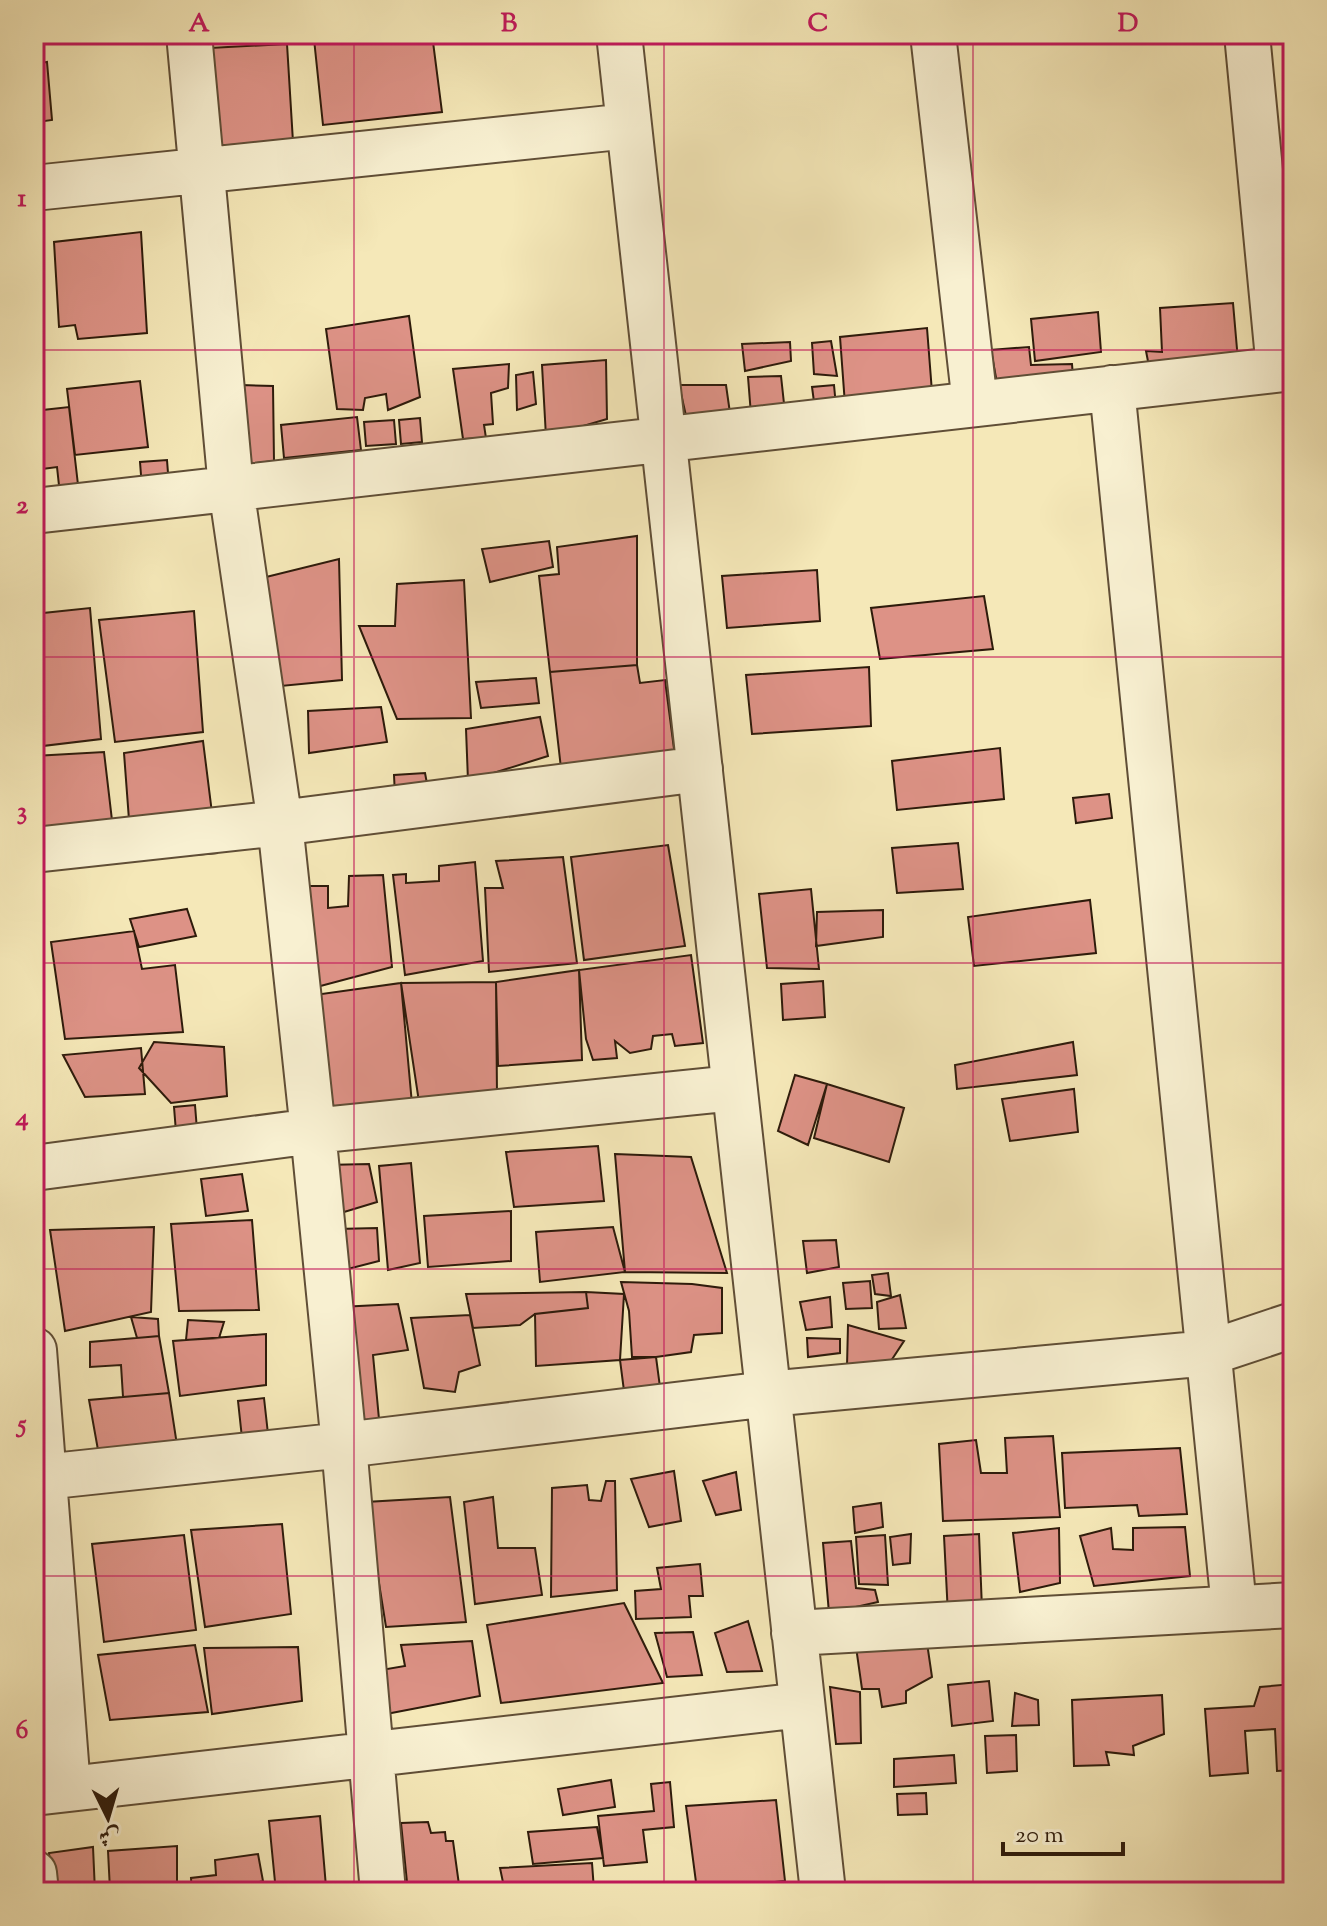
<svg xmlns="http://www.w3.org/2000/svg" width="1327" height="1926" font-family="'Sorts Mill Goudy',Amiri,serif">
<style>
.building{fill:#dd9286;stroke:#2e1b0b;stroke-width:2}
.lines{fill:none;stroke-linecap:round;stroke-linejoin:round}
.minor-casing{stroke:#604e36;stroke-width:48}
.minor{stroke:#f8f0d1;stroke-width:44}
.grid{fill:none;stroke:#c2185b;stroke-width:2;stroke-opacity:0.55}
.neatline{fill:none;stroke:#c2185b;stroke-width:3}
.grid-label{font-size:26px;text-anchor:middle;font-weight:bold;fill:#c2185b}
</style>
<rect width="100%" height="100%" fill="#f5e8b8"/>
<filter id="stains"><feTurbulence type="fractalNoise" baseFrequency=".0025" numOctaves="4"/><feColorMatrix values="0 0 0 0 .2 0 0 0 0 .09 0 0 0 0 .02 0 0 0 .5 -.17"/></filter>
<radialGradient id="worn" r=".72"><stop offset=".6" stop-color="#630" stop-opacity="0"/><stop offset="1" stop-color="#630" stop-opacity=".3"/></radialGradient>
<path class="building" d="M375 34H432L442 112 323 125 314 39Z
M287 44 293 142 208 146 191 49Z
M47 62 52 120 37 122 40 148 34 147V64Z
M141 232 147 333 78 339 75 325 59 327 54 242Z
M1233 303 1239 372 1152 382 1146 351 1162 352 1160 308Z
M1098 312 1101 352 1035 361 1031 319Z
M409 316 420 397 388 410 386 394 365 398 363 410 337 409 326 329Z
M927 328 933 405 846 418 840 337Z
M831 341 837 376 814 374 812 343Z
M790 342 791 361 745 371 742 344Z
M1029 347 1031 365 1072 364 1074 390 1000 400 991 350Z
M606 360 607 419 546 437 542 365Z
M509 364 508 388 491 393 493 424 484 425 486 438 463 439 453 369Z
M533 372 536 404 517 410 516 375Z
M781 376 786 422 752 427 748 377Z
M140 381 148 447 75 455 67 389Z
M241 385 273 386 274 461 237 465Z
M679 385H726L731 420 692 442Z
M834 385 837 417H816L812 387Z
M69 407 80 502 61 504 57 467 34 470V411Z
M357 417 361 450 284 458 281 425Z
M420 418 422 442 401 444 399 420Z
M394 420 396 444 366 446 364 422Z
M167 460 170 499 143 501 140 462Z
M637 536V665L550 672 539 576 559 574 557 547Z
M549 541 553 567 490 582 482 549Z
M339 559 342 680 281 686 262 578Z
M817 570 820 621 727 628 722 576Z
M464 580 471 718 397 719 359 626H395L397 584Z
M984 596 993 649 880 659 871 608Z
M90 608 101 739 34 747V614Z
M194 611 203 732 115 742 99 620Z
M637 665 640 683 665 680 676 764 562 777 550 672Z
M869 667 871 726 752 734 746 675Z
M536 678 539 703 481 708 476 682Z
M381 707 387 742 309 753 308 711Z
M540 717 548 756 468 781 466 729Z
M203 741 217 853 132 860 124 753Z
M1000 748 1004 799 897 810 892 761Z
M104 752 117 863 34 868V756Z
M425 773 429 794 395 796 394 775Z
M1109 794 1112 818 1076 823 1073 798Z
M958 843 963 889 897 893 892 848Z
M668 845 685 946 584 960 571 857Z
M563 857 577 963 489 972 485 888H503L496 861Z
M475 862 483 961 405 975 393 875 406 874V883L439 881V866Z
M383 875 392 967 313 988 298 886H328V908L348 906 349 876Z
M811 889 819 969 767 968 759 894Z
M1090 900 1096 953 974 966 968 917Z
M187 909 196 936 139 947 130 919Z
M883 910V937L816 946 817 912Z
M134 931 142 969 175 965 183 1032 65 1039 51 942Z
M691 955 703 1043 675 1046 672 1034 653 1036 651 1049 630 1053 615 1041 617 1058 593 1060 586 1039 579 970Z
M579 970 582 1060 498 1066 496 982Z
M823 981 825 1017 783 1020 781 984Z
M496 982 497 1095 419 1102 401 983Z
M401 983 412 1104 323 1111 307 996Z
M154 1042 224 1047 227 1096 171 1103 139 1068Z
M1073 1042 1077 1075 957 1089 955 1065Z
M141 1048 145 1094 85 1097 63 1055Z
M795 1075 827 1084 808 1145 778 1131Z
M827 1084 904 1108 889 1162 814 1138Z
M1074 1089 1078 1132 1010 1141 1002 1099Z
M195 1105 197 1130 176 1132 174 1107Z
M598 1146 604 1201 514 1207 506 1152Z
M615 1154 691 1157 727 1273 625 1272Z
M411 1163 420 1263 388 1270 379 1166Z
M369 1164 377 1202 331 1216 325 1165Z
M242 1174 248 1211 206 1216 201 1179Z
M511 1211V1261L428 1267 424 1216Z
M252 1220 259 1310 179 1311 171 1224Z
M154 1227 151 1312 65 1331 50 1230Z
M613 1227 625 1272 540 1282 536 1232Z
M377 1228 379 1261 340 1271 337 1229Z
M836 1240 839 1267 807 1273 803 1241Z
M888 1273 891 1296 875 1294 872 1275Z
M870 1281 872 1308 846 1309 843 1283Z
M621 1282 692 1284 722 1288V1333L694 1335 691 1352 656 1357H632L629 1311Z
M586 1292 624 1294 620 1360 536 1366 535 1314 588 1308Z
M586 1292 588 1308 535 1314 520 1325 473 1328 466 1294Z
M900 1295 906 1328 879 1329 877 1302Z
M830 1297 832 1327 806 1330 800 1302Z
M398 1304 408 1350 373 1355 379 1419 358 1421 340 1307Z
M470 1315 480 1365 459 1372 455 1392 424 1388 411 1318Z
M131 1317 158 1319 159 1336 137 1338Z
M188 1320 224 1322 219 1338 186 1340Z
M848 1325 904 1341 885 1370 847 1366Z
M266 1334V1385L180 1396 173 1341Z
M159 1336 169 1393 123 1397 121 1365 90 1367V1342Z
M807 1338 840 1339V1353L808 1357Z
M656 1357 660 1387 624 1391 620 1360Z
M169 1393 177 1445 98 1450 89 1400Z
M264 1398 268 1434 242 1438 238 1401Z
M1053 1436 1060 1517 943 1521 939 1444 976 1440 981 1473H1007L1005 1438Z
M1180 1448 1187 1514 1139 1516 1137 1505 1065 1508 1062 1453Z
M674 1471 681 1521 649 1527 631 1479Z
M736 1472 741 1510 716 1515 703 1481Z
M606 1481H615L617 1590 551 1597 552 1488 587 1485 589 1500 601 1501Z
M450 1497 466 1622 386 1627 366 1502Z
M493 1497 498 1548H535L542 1595 475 1604 464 1502Z
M881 1503 883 1527 855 1533 853 1507Z
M282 1524 291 1614 205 1627 191 1530Z
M1185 1527 1190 1576 1094 1586 1080 1536 1111 1528 1113 1549 1133 1550V1528Z
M1059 1528 1060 1583 1020 1592 1013 1533Z
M911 1534 910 1563 893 1565 890 1537Z
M979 1534 982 1609 948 1615 944 1536Z
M184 1535 196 1630 104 1642 92 1544Z
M885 1535 888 1585 859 1584 856 1537Z
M851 1541 856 1588 875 1590 878 1602 829 1613 823 1543Z
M700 1564 703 1596H689L691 1617 636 1619 635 1591 661 1589 657 1568Z
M624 1603 663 1683 501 1703 487 1625Z
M748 1621 762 1671 727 1672 715 1633Z
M693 1632 702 1675 667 1677 655 1633Z
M926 1636 932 1677 906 1691V1703L882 1707 879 1689H862L855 1640Z
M472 1641 480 1696 381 1715V1670L405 1666 401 1645Z
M195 1645 208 1712 110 1720 98 1655Z
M298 1647 302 1701 212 1714 204 1648Z
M989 1681 993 1721 952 1726 948 1685Z
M1293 1684V1770L1277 1771 1275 1729 1245 1731 1248 1773 1210 1776 1205 1709 1254 1706 1260 1687Z
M830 1687 860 1692 861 1743 836 1744Z
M1015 1693 1038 1700 1039 1725 1012 1726Z
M1162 1695 1164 1734 1133 1746 1134 1755 1106 1752 1109 1765 1074 1766 1072 1700Z
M1016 1735 1017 1771 987 1773 985 1736Z
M954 1755 956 1783 894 1787V1759Z
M611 1780 615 1807 563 1815 558 1789Z
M670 1782 674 1827 643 1830 647 1862 604 1866 598 1816 654 1811 651 1784Z
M926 1793 927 1814 898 1815 897 1794Z
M776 1800 785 1881 697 1890 686 1806Z
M320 1816 326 1887 295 1892H276L269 1821Z
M428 1822 431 1833 445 1832 446 1841H453L460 1892H408L401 1823Z
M597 1827 603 1858 533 1864 528 1832Z
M177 1846V1884L110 1890 108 1851Z
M93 1847 95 1892H53L49 1853Z
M258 1854 263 1881 241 1887V1892H192L191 1878 216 1875 215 1860Z
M592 1863 594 1890 598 1891 505 1892 500 1868Z"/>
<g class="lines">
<g class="minor-casing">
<path id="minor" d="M189 34 231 488 280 823 313 1131 344 1445 383 1892
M619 34 823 1892
M933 34 975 404
M1247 34 1279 369
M34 188 629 126
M1112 388 1234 1607
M34 511 1293 368
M34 850 280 823 700 769
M34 1168 313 1131 734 1088
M34 1350 68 1788
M34 1478 344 1445 768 1394 1209 1353 1293 1325
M794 1633 1293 1605
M34 1793 802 1705
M34 1873 36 1892"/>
</g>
<use href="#minor" class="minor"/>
</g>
<path class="grid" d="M354 34V1892M664 34V1892M973 34V1892M34 350H1293M34 657H1293M34 963H1293M34 1269H1293M34 1576H1293"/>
<rect width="1327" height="1926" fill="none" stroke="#f5e8b8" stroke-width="88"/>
<g transform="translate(108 1818) rotate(175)" stroke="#f8f0d1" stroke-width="6" paint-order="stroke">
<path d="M0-6L14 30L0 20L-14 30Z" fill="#2e1b0b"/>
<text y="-12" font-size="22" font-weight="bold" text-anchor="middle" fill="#2e1b0b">ش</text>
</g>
<path d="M1003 1842v12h120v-12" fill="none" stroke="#2e1b0b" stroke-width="4"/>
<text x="1015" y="1842" font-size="24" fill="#2e1b0b" stroke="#f8f0d1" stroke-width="6" paint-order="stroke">20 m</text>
<rect x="44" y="44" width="1239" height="1838" class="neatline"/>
<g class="grid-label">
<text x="199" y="31">A</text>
<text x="509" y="31">B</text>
<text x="818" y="31">C</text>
<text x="1128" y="31">D</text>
<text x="22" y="206">1</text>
<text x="22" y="513">2</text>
<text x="22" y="819">3</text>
<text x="22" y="1125">4</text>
<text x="22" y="1432">5</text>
<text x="22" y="1738">6</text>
</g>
<rect width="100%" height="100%" filter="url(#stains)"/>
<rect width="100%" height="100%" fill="url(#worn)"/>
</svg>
